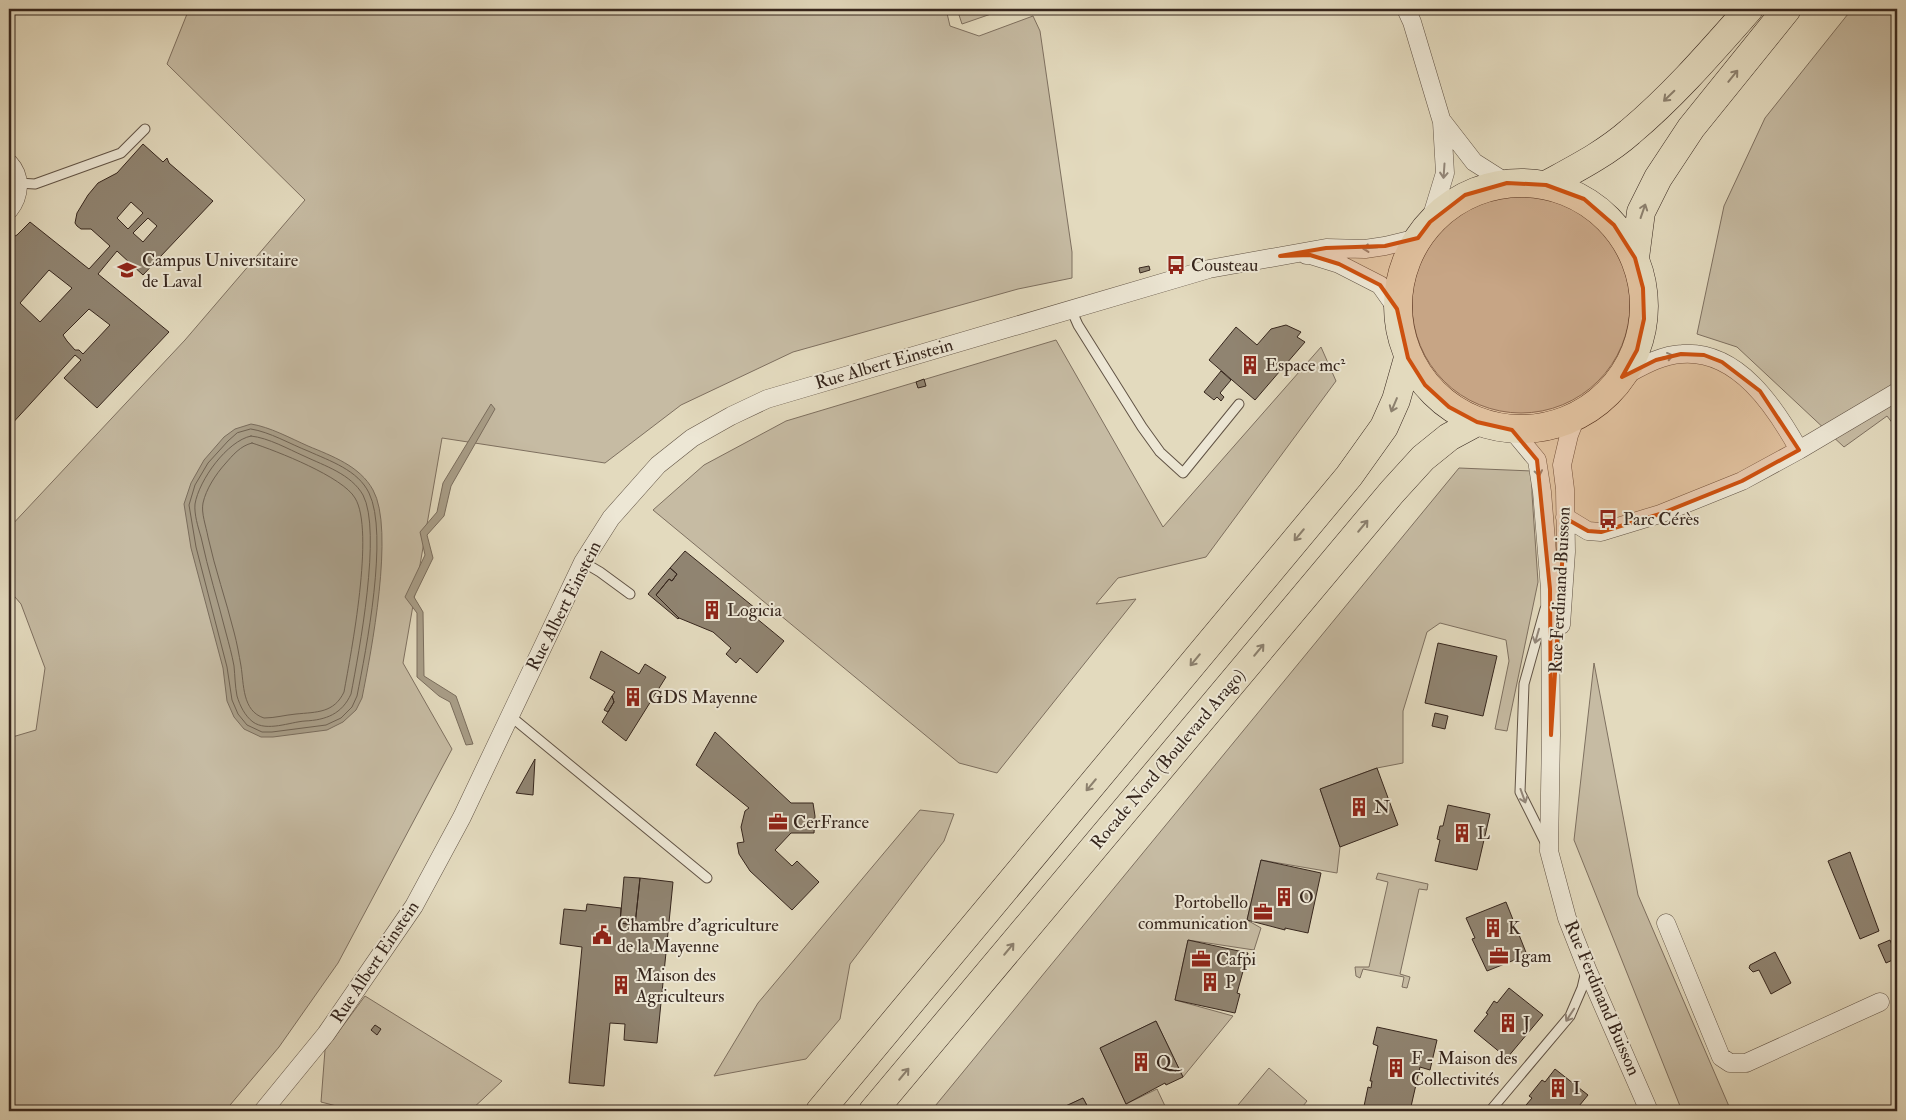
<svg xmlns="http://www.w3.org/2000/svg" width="1906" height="1120" font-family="'IM FELL Double Pica',serif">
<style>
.green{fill:#c6bba3;stroke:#7e7060}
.water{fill:#a89d87;stroke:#7a6d5d}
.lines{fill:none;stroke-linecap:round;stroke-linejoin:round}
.shore{stroke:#6f6252;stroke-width:1}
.building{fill:#908471;stroke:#36261d;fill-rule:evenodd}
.service-casing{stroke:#615345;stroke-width:11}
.minor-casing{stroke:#615345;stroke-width:19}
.primary-casing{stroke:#36261d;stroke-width:29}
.service{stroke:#ede7d5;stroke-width:9}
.minor{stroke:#ede7d5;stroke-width:18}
.primary{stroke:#e3dabe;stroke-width:28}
.oneway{stroke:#8c806e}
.oneway2{stroke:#928679}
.marked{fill:#cd510f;fill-opacity:0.2;stroke:#cd510f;stroke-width:4;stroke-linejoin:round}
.labels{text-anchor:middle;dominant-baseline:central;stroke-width:4;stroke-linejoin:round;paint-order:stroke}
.poi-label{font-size:18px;fill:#36261d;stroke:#ede7d5;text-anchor:start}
.street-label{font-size:18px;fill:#36261d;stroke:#ede7d5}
</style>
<rect width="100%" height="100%" fill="#e3dabe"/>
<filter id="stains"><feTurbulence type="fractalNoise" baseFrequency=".004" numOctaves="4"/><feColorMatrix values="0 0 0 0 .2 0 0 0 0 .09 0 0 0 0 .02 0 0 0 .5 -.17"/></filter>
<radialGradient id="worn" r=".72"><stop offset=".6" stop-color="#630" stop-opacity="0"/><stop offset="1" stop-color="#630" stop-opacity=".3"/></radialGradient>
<path class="green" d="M186 9H946L950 26 979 36 1033 16 1040 31 1072 252V278L1018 289 793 352 681 405 605 463 442 438 403 663 452 749 338 963 279 1047 225 1111H14L9 1092V738L36 730 45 668 21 604 9 590V528L185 340 305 200 167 64 187 14Z
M957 9H989L991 14 962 24Z
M1852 9H1897V429L1887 416 1844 447 1737 347 1697 334 1724 206 1765 118Z
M1412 304a109 109 0 1 1 218 0a109 109 0 1 1-218 0Z
M1056 340 1163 527 1321 347 1336 381 1206 557 1118 578 1096 604 1136 599 997 773 959 763 653 510 704 465 786 421Z
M1459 468 1532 471V494L1538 582 1507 731 1495 729 1509 661 1506 640 1440 623 1427 632 1403 711V763L1377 768 1320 789 1340 847 1337 873 1261 860 1247 920 1261 928 1254 950 1188 940 1175 1000 1233 1016 1183 1077 1156 1021 1100 1048 1126 1104 1157 1089 1165 1106 1159 1111H1090L1083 1098 1055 1111H931Z
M1594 663 1638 895 1731 1111H1682L1574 840Z
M920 810 954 814 944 841 850 964 840 1019 806 1059 714 1076 758 1003Z
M1378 873 1428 884 1427 890 1419 889 1400 974 1410 977 1407 988 1402 987 1404 977 1363 969 1360 978 1356 976 1355 967H1369L1388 882 1376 879Z
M365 996 502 1081 470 1111H356L321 1102 325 1050Z
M1269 1068 1307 1101 1299 1111H1233Z"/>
<path class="water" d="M491 404 495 409 451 486 444 516 427 535 433 558 414 597 423 612 424 676 456 696 473 744 466 745 450 702 439 696 417 677V613L405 597 425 555 420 532 437 512 443 483Z
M251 424C270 427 290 438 308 446 332 456 360 466 373 490 395 529 371 653 362 698L356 710 343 722 327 730 273 737H261L244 729 234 717 227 701 223 668 191 548 184 504 191 483 204 460 224 437 235 429Z"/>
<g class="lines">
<path class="shore" d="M251 429C270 432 290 444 308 451 330 461 358 470 369 493 389 534 366 650 357 696L352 707 341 718 326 725 272 732H262L247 725 238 714 232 700 227 667 196 547 189 505 195 485 208 463 228 441 237 433Z
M251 436C269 438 288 449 304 456 325 466 351 474 363 495 382 531 359 652 351 694 342 714 326 720 305 721 290 722 267 732 253 722 245 716 240 706 237 696 235 686 235 676 234 666 232 655 229 644 226 633 218 601 208 570 201 537 198 527 194 514 195 504 199 480 227 441 251 436Z
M252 443C277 451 343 477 355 498 375 530 351 653 344 692 334 713 317 712 296 714 285 715 275 718 264 718 242 711 244 684 241 666 239 655 237 643 234 632 226 600 215 569 208 537 206 526 201 513 203 503 206 489 216 474 225 464 233 455 240 446 252 443Z"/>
</g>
<path class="building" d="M143 144 163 162 167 158 169 163 213 201 143 275 117 251 98 274 169 332 97 408 64 378 81 360 75 355 9 427V239L17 235 30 222 89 269 110 246 91 229H81L77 226 75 223 77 213 88 195 98 183 117 173ZM131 202 143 213 128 229 117 218ZM148 218 157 226 143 242 133 233ZM49 270 72 288 40 322 20 303ZM89 309 110 325 83 354 79 350H75L67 341 63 335Z
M1149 266 1150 270 1140 273 1139 268Z
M1286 325 1299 331 1301 332 1297 337 1305 342 1255 400 1209 360 1236 327 1257 345 1271 329Z
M1221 371 1231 380 1220 393 1224 397 1221 401 1217 397 1214 400 1204 392Z
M924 379 926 386 918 388 916 382Z
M685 551 755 608 750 613 784 641 757 673 740 658 736 663 726 654 731 648 713 632 679 618 656 595 669 579 672 581 677 574 670 568Z
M670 568 677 574 672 581 669 579 656 595 679 618 678 619 648 594Z
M1438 643 1497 656 1483 716 1425 703Z
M601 651 639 674 645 664 666 677 626 741 602 722 614 702 612 696 615 692 590 678Z
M612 696 614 702 608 712 604 710Z
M1435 713 1448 716 1445 729 1432 726Z
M715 732 791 803H813L815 816 814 833H791L775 850 792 866 797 861 819 882 792 910 750 871 739 854 737 843 744 842 741 827 745 811 749 808 696 765Z
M535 759 533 795 516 793Z
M1377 768 1398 825 1340 847 1320 789Z
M1448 805 1490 814 1477 870 1435 861 1440 840 1437 839 1440 826H1443Z
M1850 852 1879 931 1860 939 1828 861Z
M1261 860 1321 873 1308 933 1285 928V930L1247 920Z
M624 877 640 878 635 925 620 923Z
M640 878 673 882 657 1043 624 1040 625 1024 610 1023 604 1086 569 1083 582 947 560 944 564 909 586 911 587 904 621 908 620 923 635 925Z
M1506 902 1527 955 1487 971 1472 939 1475 938 1466 918Z
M1188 940 1248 953 1237 993 1240 994 1235 1013 1175 1000Z
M1890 940 1897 958 1886 963 1878 945Z
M1775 952 1791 983 1771 994 1759 970 1753 972 1749 968 1750 965Z
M1509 988 1543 1015 1507 1058 1474 1031 1488 1014 1486 1013 1494 1001 1497 1003Z
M1156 1021 1183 1077 1166 1085 1165 1083 1126 1104 1100 1048Z
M375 1025 381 1029 377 1035 371 1030Z
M1377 1027 1437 1040 1430 1070 1420 1067 1410 1111H1363L1368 1087 1371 1088 1372 1081H1370L1378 1046 1373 1044Z
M1555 1069 1588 1095 1575 1111H1521L1532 1098 1529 1096 1542 1080 1545 1082Z
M1083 1098 1090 1111H1055Z"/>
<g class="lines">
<g class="service-casing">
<path id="service" d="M18 183 35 184 121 153 145 129
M1071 309 1078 325 1142 427 1160 452 1183 473 1239 404
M583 562 600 572 630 594
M1545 609 1524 684 1520 792 1546 844
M509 715 707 878
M1490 1111 1570 1016 1582 988 1586 971"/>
</g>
<g class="minor-casing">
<path id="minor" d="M1406 9 1412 22 1442 122 1445 173 1430 222
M1443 122 1474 162 1507 183
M9 163C22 177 20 196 9 210
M1306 255H1310L1339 264 1380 285 1397 309
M1622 377C1641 367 1660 355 1682 354 1738 350 1775 407 1799 450
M1512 430 1537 460 1542 492 1550 589 1551 735 1549 851 1567 918 1587 969 1649 1111
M1565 517 1588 531 1601 532 1660 514 1742 481 1799 450 1897 392
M1561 625 1566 552 1565 489 1562 465 1569 435 1576 417
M1666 923 1721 1057 1730 1063H1746L1880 1002
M263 1111 326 1034 414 906 462 817 583 562 611 518 658 465 692 438 731 416 767 399 1209 269 1326 248 1365 249 1385 246 1418 238"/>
</g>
<g class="primary-casing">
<path id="primary" d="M1398 306a123 123 0 1 1 246 0a123 123 0 1 1-246 0Z
M1546 185C1575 169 1605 154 1630 132 1674 95 1711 52 1749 9
M1635 258 1641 212 1658 178 1691 128 1787 9
M820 1111 1349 476 1384 427 1396 400 1408 358
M873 1111 1392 492 1423 458 1449 437 1477 422"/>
</g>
<use href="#service" class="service"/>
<use href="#minor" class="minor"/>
<use href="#primary" class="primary"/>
</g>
<defs><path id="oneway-shaft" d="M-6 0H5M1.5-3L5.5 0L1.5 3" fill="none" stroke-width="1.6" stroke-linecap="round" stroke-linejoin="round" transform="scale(1.25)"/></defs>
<g class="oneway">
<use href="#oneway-shaft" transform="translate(1733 76) rotate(-51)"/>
<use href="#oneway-shaft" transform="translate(1669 96) rotate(136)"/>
<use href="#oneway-shaft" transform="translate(1643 211) rotate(-71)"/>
<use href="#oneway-shaft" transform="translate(1394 405) rotate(113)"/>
<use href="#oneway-shaft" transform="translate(1363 526) rotate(-50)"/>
<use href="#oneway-shaft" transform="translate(1299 535) rotate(130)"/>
<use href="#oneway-shaft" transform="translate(1259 650) rotate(-50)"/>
<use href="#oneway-shaft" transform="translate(1195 660) rotate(130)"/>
<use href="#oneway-shaft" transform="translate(1091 785) rotate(130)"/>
<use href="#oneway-shaft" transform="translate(1009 949) rotate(-50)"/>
<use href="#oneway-shaft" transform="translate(904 1074) rotate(-50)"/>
</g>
<g class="oneway2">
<use href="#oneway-shaft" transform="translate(1444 171) rotate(94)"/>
<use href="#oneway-shaft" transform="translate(1370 248) rotate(175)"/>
<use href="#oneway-shaft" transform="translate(1666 357) rotate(-13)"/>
<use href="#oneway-shaft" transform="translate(1538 469) rotate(80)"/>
<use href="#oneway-shaft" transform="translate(1537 636) rotate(106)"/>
<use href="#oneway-shaft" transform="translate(1523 796) rotate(70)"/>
<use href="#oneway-shaft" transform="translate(1570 1015) rotate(123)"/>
</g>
<path class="marked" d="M1507 183 1546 185 1584 199 1614 225 1635 258 1643 288 1644 319 1637 350 1622 377 1656 360 1681 354 1704 355 1722 362 1760 391 1799 450 1742 481 1660 514 1601 532 1588 531 1565 518 1551 735 1550 589 1537 460 1512 430 1477 422 1449 407 1425 385 1408 358 1397 309 1380 285 1339 264 1310 255 1280 256 1326 248 1385 246 1418 238 1430 222 1465 195Z"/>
<defs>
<g id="bus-bare" transform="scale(1.5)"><path d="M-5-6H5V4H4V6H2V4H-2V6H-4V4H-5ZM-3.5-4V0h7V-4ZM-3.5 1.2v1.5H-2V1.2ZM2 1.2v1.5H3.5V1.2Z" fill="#8f2418" stroke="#ede7d5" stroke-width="2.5" paint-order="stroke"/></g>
<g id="university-bare" transform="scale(1.5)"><path d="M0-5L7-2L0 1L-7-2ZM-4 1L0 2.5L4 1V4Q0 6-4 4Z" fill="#8f2418" stroke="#ede7d5" stroke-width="2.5" paint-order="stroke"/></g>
<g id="building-bare" transform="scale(1.5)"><path d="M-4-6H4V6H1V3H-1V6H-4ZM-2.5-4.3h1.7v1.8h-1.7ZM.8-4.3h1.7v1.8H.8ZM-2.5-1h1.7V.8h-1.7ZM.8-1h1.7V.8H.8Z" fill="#8f2418" stroke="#ede7d5" stroke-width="2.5" paint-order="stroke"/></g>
<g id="office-bare" transform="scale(1.5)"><path d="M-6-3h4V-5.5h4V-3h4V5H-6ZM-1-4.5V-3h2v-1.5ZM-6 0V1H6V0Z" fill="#8f2418" stroke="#ede7d5" stroke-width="2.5" paint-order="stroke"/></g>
<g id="civic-bare" transform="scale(1.5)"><path d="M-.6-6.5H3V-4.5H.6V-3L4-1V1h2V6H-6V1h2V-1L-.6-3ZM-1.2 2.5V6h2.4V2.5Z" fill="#8f2418" stroke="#ede7d5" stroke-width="2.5" paint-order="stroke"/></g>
</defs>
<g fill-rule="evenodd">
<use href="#bus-bare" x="1176" y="265"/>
<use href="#university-bare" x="127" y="270"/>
<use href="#building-bare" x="1250" y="365"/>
<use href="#bus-bare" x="1608" y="519"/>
<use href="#building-bare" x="712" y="610"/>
<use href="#building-bare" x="633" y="697"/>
<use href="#building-bare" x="1359" y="807"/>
<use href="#office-bare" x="778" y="822"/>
<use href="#building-bare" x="1462" y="833"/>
<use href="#building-bare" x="1284" y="897"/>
<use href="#office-bare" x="1263" y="912"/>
<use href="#building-bare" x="1493" y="928"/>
<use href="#civic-bare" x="602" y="935"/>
<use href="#office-bare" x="1499" y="956"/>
<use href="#office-bare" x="1201" y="959"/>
<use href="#building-bare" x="1210" y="982"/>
<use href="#building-bare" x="621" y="985"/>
<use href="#building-bare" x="1508" y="1023"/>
<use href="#building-bare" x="1141" y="1062"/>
<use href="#building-bare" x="1396" y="1068"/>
<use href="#building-bare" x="1558" y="1088"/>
</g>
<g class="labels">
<g class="poi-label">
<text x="142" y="260">Campus Universitaire<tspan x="142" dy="21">de Laval</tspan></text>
<text x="1191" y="265">Cousteau</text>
<text x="1265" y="365">Espace mc²</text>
<text x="1623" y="519">Parc Cérès</text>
<text x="727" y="610">Logicia</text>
<text x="648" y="697">GDS Mayenne</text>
<text x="1374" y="807">N</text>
<text x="793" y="822">CerFrance</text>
<text x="1477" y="833">L</text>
<text x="1299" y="897">O</text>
<text x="1248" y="902" text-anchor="end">Portobello<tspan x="1248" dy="21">communication</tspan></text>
<text x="617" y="925">Chambre d'agriculture<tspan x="617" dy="21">de la Mayenne</tspan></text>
<text x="1508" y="928">K</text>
<text x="1514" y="956">Igam</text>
<text x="1216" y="959">Cafpi</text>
<text x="636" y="975">Maison des<tspan x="636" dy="21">Agriculteurs</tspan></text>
<text x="1225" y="982">P</text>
<text x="1523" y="1023">J</text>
<text x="1411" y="1058">F - Maison des<tspan x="1411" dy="21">Collectivités</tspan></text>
<text x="1156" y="1062">Q</text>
<text x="1573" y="1088">I</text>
</g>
<g class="street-label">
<text transform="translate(884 364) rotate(-16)">Rue Albert Einstein</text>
<text transform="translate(1560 590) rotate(-87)">Rue Ferdinand Buisson</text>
<text transform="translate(564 606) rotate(-63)">Rue Albert Einstein</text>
<text transform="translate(1168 759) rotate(-50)">Rocade Nord (Boulevard Arago)</text>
<text transform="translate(375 962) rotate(-56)">Rue Albert Einstein</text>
<text transform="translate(1602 998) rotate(67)">Rue Ferdinand Buisson</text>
</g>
</g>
<rect width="1906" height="1120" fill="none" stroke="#e3dabe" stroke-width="30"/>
<rect x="10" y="10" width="1886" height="1100" fill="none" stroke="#36261d" stroke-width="2.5"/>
<rect x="15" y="15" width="1876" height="1090" fill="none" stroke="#36261d"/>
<rect width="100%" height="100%" filter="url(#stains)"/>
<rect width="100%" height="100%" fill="url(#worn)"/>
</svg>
